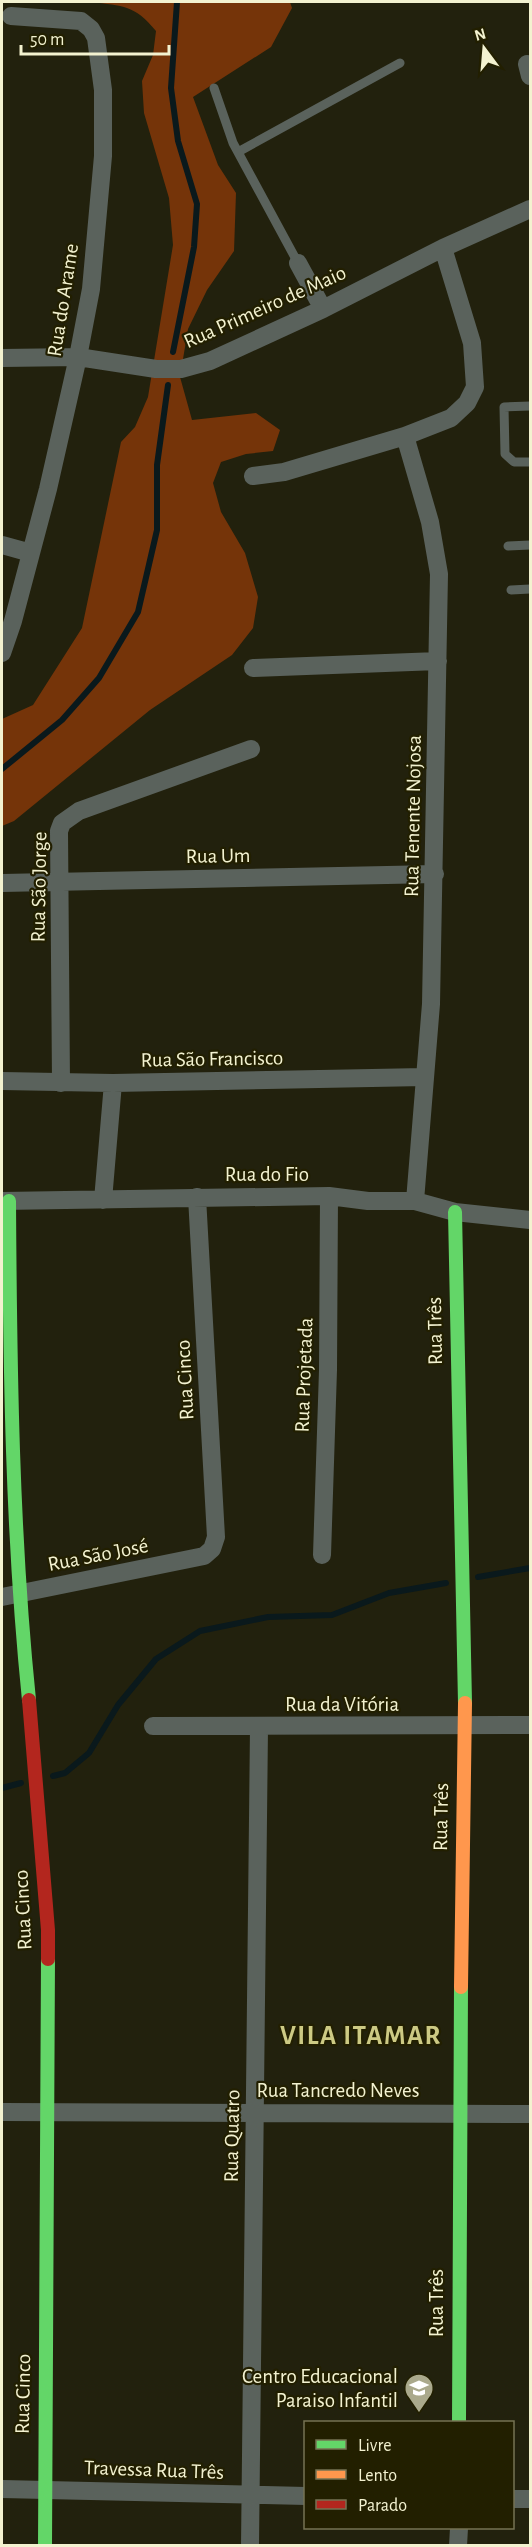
<svg xmlns="http://www.w3.org/2000/svg" width="532" height="2547" font-family="'Alegreya Sans',sans-serif">
<style>
.green{fill:#753409}
.lines{fill:none;stroke-linecap:round;stroke-linejoin:round}
.stream{stroke:#0a191c;stroke-width:6}
.lane{stroke:#5a625c;stroke-width:9}
.street{stroke:#5a625c;stroke-width:18}
.fast{stroke:#63d668;stroke-width:14}
.slow{stroke:#ff974d;stroke-width:14}
.jam{stroke:#b3261e;stroke-width:14}
.labels{text-anchor:middle;dominant-baseline:central;stroke-width:4.5;stroke-linejoin:round;paint-order:stroke}
.street-label{font-size:21px;fill:#f3f2d0;stroke:#221f00}
.poi-label{font-size:21px;fill:#f3f2d0;stroke:#221f00;text-anchor:end}
.district-label{font-size:27px;font-weight:bold;letter-spacing:1.5px;fill:#cdca84;stroke:#221f00}
</style>
<rect width="100%" height="100%" fill="#22210d"/>
<path class="green" d="M91 2H290L292 8 271 47 193 97 218 165 236 193 234 251 207 290 188 329 180 377 192 420 256 413 280 430 273 451 246 454 221 462 213 483 221 512 245 553 258 597 253 628 232 655 150 710 14 821 2 826V719L33 705 82 628 121 442 135 427 148 397 173 245 169 198 144 113 142 81 153 55 156 31C135 5 123 6 91 2Z"/>
<g class="lines">
<path class="stream" d="M173 352 194 247 197 204 178 141 171 88 177 2
M2 769 62 720 99 678 138 612 157 530V465L168 385
M478 1577 530 1568
M53 1776 65 1773 89 1753 118 1705 156 1659 200 1631 268 1617 332 1615 389 1593 446 1583
M2 1788 21 1783"/>
<path class="lane" d="M214 88 233 143 298 263
M238 152 400 63
M530 406 504 407 505 454 514 462H530
M508 546 530 545
M511 590 530 589"/>
<path class="street" d="M527 64 530 76
M298 263 323 309
M2 358 78 357 156 369H181L210 361 323 309 443 248 530 209
M405 436 430 522 439 574 431 1004 415 1201
M253 476 284 472 405 436 451 418 467 403 475 387 472 343 443 248
M2 545 31 553
M2 653 13 621 48 489 78 357 91 289 103 156V90L96 38 91 29 81 21 11 16
M253 668 438 661
M2 883 435 874
M2 1081 113 1083 424 1077
M61 1083 59 831 62 823 79 811 251 749
M103 1200 113 1083
M2 1201 329 1196 368 1201H415L455 1212 530 1220
M322 1555 328 1370 329 1196
M2 1597 204 1556 212 1549 216 1537 197 1197
M153 1726 530 1725
M2 2112 530 2114
M2 2489 306 2496
M512 2499H530
M250 2546 259 1727
M458 2546 459 2528"/>
<path class="fast" d="M9 1201C10 1368 12 1534 29 1700
M455 1212 465 1703
M459 2422 461 1987
M45 2546 48 1959"/>
<path class="slow" d="M461 1987 465 1703"/>
<path class="jam" d="M29 1700 48 1930V1959"/>
</g>
<defs>
<g id="school-pin" transform="scale(1.5)"><path d="M0 17L-7.5 6A9.5 9.5 0 1 1 7.5 6Z" fill="#aaa98c" stroke="#221f00"/><path d="M0-5L7-2L0 1L-7-2ZM-4 1L0 2.5L4 1V4Q0 6-4 4Z" fill="#fff"/></g>
</defs>
<g fill-rule="evenodd">
<use href="#school-pin" x="419" y="2388"/>
</g>
<g class="labels">
<g class="street-label">
<text transform="translate(63 300) rotate(-81)">Rua do Arame</text>
<text transform="translate(265 307) rotate(-24)">Rua Primeiro de Maio</text>
<text transform="translate(413 816) rotate(-89)">Rua Tenente Nojosa</text>
<text transform="translate(218 856) rotate(-1)">Rua Um</text>
<text transform="translate(39 887) rotate(-89)">Rua São Jorge</text>
<text transform="translate(212 1059) rotate(-1)">Rua São Francisco</text>
<text x="267" y="1174">Rua do Fio</text>
<text transform="translate(435 1331) rotate(-91)">Rua Três</text>
<text transform="translate(304 1375) rotate(-88)">Rua Projetada</text>
<text transform="translate(185 1380) rotate(-93)">Rua Cinco</text>
<text transform="translate(98 1555) rotate(-11)">Rua São José</text>
<text x="342" y="1704">Rua da Vitória</text>
<text transform="translate(441 1817) rotate(-89)">Rua Três</text>
<text transform="translate(23 1910) rotate(-93)">Rua Cinco</text>
<text x="338" y="2090">Rua Tancredo Neves</text>
<text transform="translate(232 2136) rotate(-89)">Rua Quatro</text>
<text transform="translate(436 2303) rotate(-90)">Rua Três</text>
<text transform="translate(23 2394) rotate(-89)">Rua Cinco</text>
<text transform="translate(154 2470) rotate(2)">Travessa Rua Três</text>
</g>
<g class="poi-label">
<text x="398" y="2376">Centro Educacional<tspan x="398" dy="24">Paraiso Infantil</tspan></text>
</g>
<g class="district-label">
<text x="361" y="2035">VILA ITAMAR</text>
</g>
</g>
<rect width="532" height="2547" fill="none" stroke="#f3f2d0" stroke-width="6"/>
<rect x="304" y="2421" width="210" height="108" fill="#221f00" stroke="#767353" stroke-width="1.5"/>
<rect x="316" y="2440" width="30" height="9" fill="#63d668" stroke="#767353" stroke-width="1.5"/>
<text x="358" y="2451" font-size="18" fill="#f3f2d0">Livre</text>
<rect x="316" y="2470" width="30" height="9" fill="#ff974d" stroke="#767353" stroke-width="1.5"/>
<text x="358" y="2481" font-size="18" fill="#f3f2d0">Lento</text>
<rect x="316" y="2500" width="30" height="9" fill="#b3261e" stroke="#767353" stroke-width="1.5"/>
<text x="358" y="2511" font-size="18" fill="#f3f2d0">Parado</text>
<g transform="translate(484 48) rotate(344)" stroke="#221f00" stroke-width="4.5" paint-order="stroke">
<path d="M0-4.5L10 22L0 15L-10 22Z" fill="#f3f2d0"/>
<text y="-9" font-size="16" font-weight="bold" text-anchor="middle" fill="#f3f2d0">N</text>
</g>
<path d="M21 45v9h148v-9" fill="none" stroke="#f3f2d0" stroke-width="3"/>
<text x="30" y="45" font-size="18" fill="#f3f2d0" stroke="#221f00" stroke-width="4.5" paint-order="stroke">50 m</text>
</svg>
